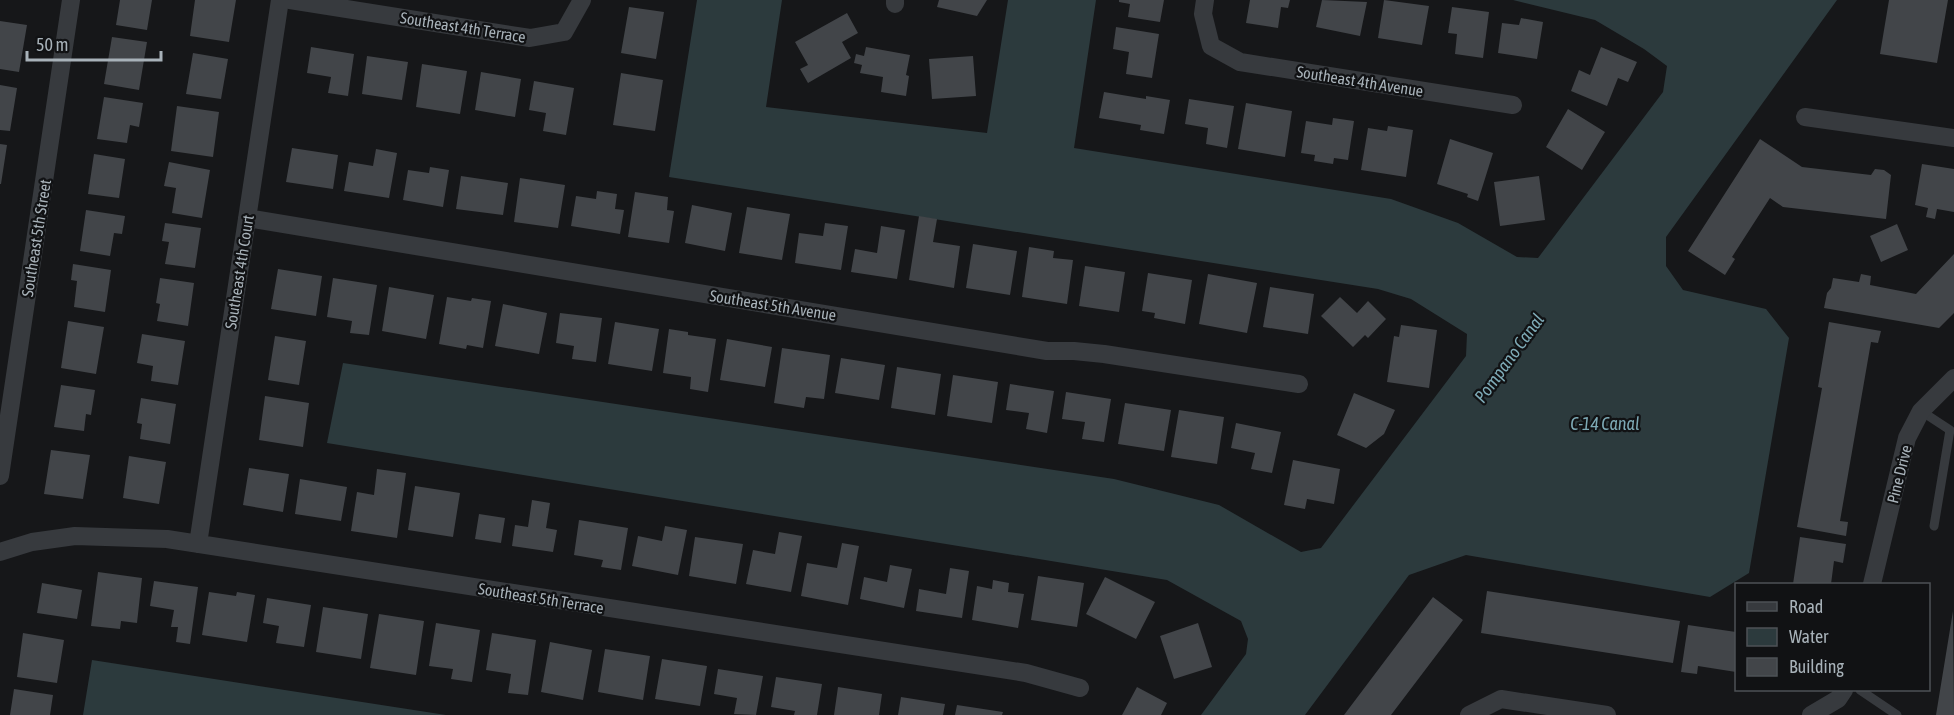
<svg xmlns="http://www.w3.org/2000/svg" width="1954" height="715" font-family="'Asap Condensed',sans-serif">
<style>
.water{fill:#2c3a3d}
.building{fill:#424549}
.lines{fill:none;stroke-linecap:round;stroke-linejoin:round}
.service{stroke:#373a3e;stroke-width:9}
.minor{stroke:#373a3e;stroke-width:18}
.labels{text-anchor:middle;dominant-baseline:central;stroke-width:4.5;stroke-linejoin:round;paint-order:stroke}
.street-label{font-size:16px;fill:#a8b2b9;stroke:#111214}
.water-label{font-size:18px;font-style:italic;fill:#7eaab6;stroke:#111214}
</style>
<rect width="100%" height="100%" fill="#161719"/>
<path class="water" d="M697 0H782L766 107 987 133 1008 0H1096L1074 148 1391 199 1458 223 1517 257 1538 258 1663 92 1667 66 1644 49 1595 20 1513 0H1837L1666 237V266L1683 290 1766 309 1789 338 1749 573 1710 597 1466 555 1409 575 1305 715H1201L1246 654 1248 639 1241 621 1167 580 327 443 343 363 1114 479 1219 505 1301 552 1321 548 1466 356 1467 334 1411 299 1378 289 669 177Z
M92 660 446 715H83Z"/>
<path class="building" d="M120 0H152L147 30 116 25Z
M195 0H236L229 42 190 36Z
M939 0H987L977 16 937 7Z
M1119 0H1164L1160 22 1128 17 1130 4 1119 2Z
M1250 0H1290L1288 8 1281 7 1278 28 1246 23Z
M1322 0 1367 2 1360 36 1316 27Z
M1384 0 1429 6 1422 45 1378 38Z
M1889 0H1948L1937 63 1880 54Z
M629 7 664 12 656 59 621 53Z
M1452 7 1489 12 1483 58 1455 54 1457 34 1448 33Z
M847 13 858 33 842 42 851 58 808 83 800 69 808 65 795 42Z
M1521 18 1543 22 1537 59 1498 53 1502 23 1519 25Z
M0 21 27 25 19 72 0 69Z
M1116 27 1159 34 1152 78 1126 74 1129 52 1113 49Z
M112 37 147 42 139 90 104 84Z
M311 47 354 54 348 96 328 93 331 77 307 73Z
M866 47 910 55 906 75 909 76 906 96 881 92 883 77 860 73 862 65 854 63 856 54 864 56Z
M1601 47 1637 62 1628 82 1618 78 1607 106 1571 91 1579 70 1590 75Z
M193 53 228 59 221 99 186 94Z
M367 56 408 62 402 100 362 94Z
M973 56 976 96 932 99 929 59Z
M422 64 467 71 460 114 416 107Z
M481 72 521 79 515 117 475 110Z
M621 73 663 80 655 131 613 125Z
M534 81 574 88 566 135 543 131 546 113 529 110Z
M0 85 17 88 10 131 0 130Z
M1104 92 1146 99V96L1170 100 1164 134 1140 130 1141 125 1099 118Z
M104 97 143 103 139 127 130 125 127 143 97 139Z
M1189 99 1234 106 1227 148 1206 144 1208 128 1185 124Z
M1246 103 1292 111 1285 157 1238 149Z
M177 106 219 112 213 157 171 151Z
M1568 109 1605 132 1582 170 1546 147Z
M1333 118 1354 121 1348 160 1334 158 1333 164 1314 161 1315 155 1301 153 1306 121 1332 125Z
M1388 126 1413 130 1406 177 1361 170 1368 128 1387 131Z
M1450 139 1493 153 1478 201 1467 197 1468 194 1437 184Z
M1760 139 1802 167 1871 175 1875 169 1884 170 1891 175 1886 219 1783 207 1770 198 1732 257 1735 259 1725 275 1688 251Z
M0 144 7 145 1 184H0Z
M292 148 338 155 333 189 286 182Z
M376 149 397 153 389 198 344 191 349 162 373 166Z
M94 154 125 159 119 198 88 194Z
M169 162 210 170 202 218 172 213 176 188 164 186Z
M1922 164 1954 169V212L1937 209 1935 219 1926 217 1928 208 1915 205Z
M430 167 449 170 443 207 403 200 408 170 429 173Z
M461 176 508 183 503 215 456 209Z
M1539 176 1545 220 1500 226 1494 182Z
M520 178 565 185 558 228 514 222Z
M597 191 617 194 615 209 624 210 620 234 571 226 576 196 596 199Z
M635 192 668 197 667 210 674 211 669 243 628 237Z
M692 205 732 213 725 251 685 243Z
M747 207 790 214 782 260 739 253Z
M86 210 125 216 122 234 114 233 110 256 80 251Z
M919 216 937 219 933 242 960 246 954 288 909 280Z
M165 223 201 228 195 268 165 264 169 242 162 241Z
M825 223 848 226 841 270 795 263 799 233 823 236Z
M1897 224 1908 250 1881 262 1870 236Z
M881 226 905 230 897 279 851 272 855 249 877 253Z
M973 244 1017 251 1010 295 966 288Z
M1029 247 1054 251 1053 258 1073 260 1067 304 1022 297Z
M1954 254V313L1939 328 1824 308 1827 293 1831 288 1833 278 1859 282 1861 274 1871 276 1870 285 1916 294Z
M73 264 111 270 105 312 74 307 77 281 71 280Z
M1085 266 1125 272 1119 312 1079 306Z
M278 269 322 276 316 316 271 309Z
M1148 273 1192 280 1185 324 1154 318 1155 313 1142 311Z
M1208 274 1257 283 1247 333 1199 324Z
M160 278 194 283 188 326 157 321 160 304 156 303Z
M333 278 377 285 369 335 350 333 352 321 327 317Z
M389 287 434 295 426 339 382 331Z
M1270 287 1314 294 1308 334 1263 327Z
M447 297 471 301 472 298 491 301 483 348 467 345 466 349 439 344Z
M1340 297 1357 313 1368 301 1386 319 1368 338 1365 335 1353 347 1321 316Z
M503 304 547 313 539 354 495 346Z
M560 313 602 318 596 362 572 359 574 346 556 343Z
M68 321 104 327 96 374 61 368Z
M615 322 659 329 652 371 608 364Z
M1829 322 1881 331 1878 343 1871 342 1840 521 1848 522 1846 536 1797 527 1822 388 1818 387Z
M1401 325 1437 330 1429 388 1387 382 1394 336 1399 337Z
M669 329 688 332V335L716 339 708 392 690 389 691 377 663 373Z
M142 334 185 341 178 385 151 381 153 366 137 363Z
M275 336 306 341 299 385 268 380Z
M727 339 772 347 765 387 720 380Z
M782 348 830 355 824 399 806 397 804 408 774 403Z
M841 358 885 365 879 400 835 393Z
M897 367 941 374 935 415 891 408Z
M953 375 998 382 992 423 947 416Z
M1010 384 1054 391 1047 433 1026 429 1029 413 1006 410Z
M61 385 95 390 91 415 86 414 84 431 54 427Z
M1066 392 1111 399 1104 442 1082 439 1085 422 1062 419Z
M1354 393 1395 410 1384 434 1366 448 1337 435Z
M265 396 309 403 303 447 259 440Z
M141 398 176 404 170 444 140 439 142 424 137 423Z
M1125 403 1171 410 1164 451 1118 444Z
M1179 410 1224 417 1217 464 1171 457Z
M1236 423 1281 432 1272 473 1251 469 1255 453 1231 448Z
M51 450 90 455 83 499 44 494Z
M129 456 166 462 159 504 123 498Z
M1293 460 1340 469 1334 504 1307 499 1305 509 1284 505Z
M249 468 289 474 283 512 243 505Z
M377 469 406 473 397 538 351 531 357 492 374 495Z
M300 479 347 487 341 521 295 514Z
M415 486 460 493 453 537 408 530Z
M532 500 550 503 546 528 557 530 553 552 512 546 515 525 528 527Z
M479 514 505 518 501 543 475 539Z
M579 520 628 528 621 570 601 567 603 560 574 555Z
M665 526 687 530 678 575 632 566 638 536 662 541Z
M779 532 802 536 791 592 746 584 753 550 775 554Z
M695 537 743 544 736 584 689 576Z
M1800 537 1846 544 1843 563 1834 561 1831 584H1793Z
M842 543 859 546 848 605 801 596 807 563 837 568Z
M890 565 912 569 904 608 860 599 864 577 887 582Z
M950 568 969 571 962 618 916 611 919 589 946 594Z
M98 572 142 578 137 623 121 621 120 629 91 626Z
M1038 576 1084 583 1077 627 1031 620Z
M1105 577 1155 602 1136 639 1086 614Z
M993 580 1009 583 1008 592 1024 594 1018 628 972 620 977 586 992 589Z
M154 581 198 587 190 644 176 642 178 627H171L174 610 150 606Z
M42 583 82 590 77 619 37 613Z
M1487 591 1680 621 1673 663 1481 633Z
M209 592 236 596 237 592 255 595 247 642 202 635Z
M1433 597 1463 620 1391 715H1344Z
M267 598 311 605 304 647 276 643 279 626 263 623Z
M323 607 368 614 361 659 316 652Z
M1953 611 1954 715H1936Z
M379 614 424 621 416 675 370 668Z
M436 623 480 630 472 682 451 679 453 669 429 666Z
M1198 623 1212 667 1174 679 1160 636Z
M1688 625 1736 632V672L1698 666 1697 674 1681 672Z
M23 633 64 640 57 683 17 677Z
M492 633 536 640 528 695 508 693 511 674 486 670Z
M550 642 592 650 583 700 541 692Z
M605 649 650 656 643 700 598 692Z
M662 659 707 666 700 706 655 699Z
M718 669 763 676 756 715 734 714 737 698 714 694Z
M776 677 822 684 817 715H794L795 711 771 707Z
M838 687 882 694 879 715H834Z
M1137 687 1167 703 1161 715H1122Z
M14 689 53 695 50 715H10Z
M901 697 945 704 943 715H898Z
M957 705 1003 712 1002 715H955Z"/>
<g class="lines">
<path class="service" d="M1921 411 1950 430 1934 526
M1860 690 1897 715"/>
<path class="minor" d="M290 0 530 38 564 32 582 0
M1205 0 1203 14 1211 46 1240 62 1513 105
M895 4V0
M1805 117 1954 138
M247 218 1047 351H1074L1104 354 1299 384
M0 476 71 0
M198 544 280 0
M0 552 32 542 75 536 167 539 1026 673 1080 688
M1872 584 1907 438 1921 411 1954 378
M1469 715 1501 699 1607 715
M1811 715 1838 699 1844 690"/>
</g>
<g class="labels">
<g class="street-label">
<text transform="translate(463 27) rotate(9)">Southeast 4th Terrace</text>
<text transform="translate(1360 81) rotate(9)">Southeast 4th Avenue</text>
<text transform="translate(36 238) rotate(-81)">Southeast 5th Street</text>
<text transform="translate(239 272) rotate(-81)">Southeast 4th Court</text>
<text transform="translate(773 305) rotate(9)">Southeast 5th Avenue</text>
<text transform="translate(1899 474) rotate(-76)">Pine Drive</text>
<text transform="translate(541 598) rotate(9)">Southeast 5th Terrace</text>
</g>
<g class="water-label">
<text transform="translate(1509 358) rotate(-54)">Pompano Canal</text>
<text x="1605" y="423">C-14 Canal</text>
</g>
</g>
<rect x="1735" y="583" width="195" height="108" fill="#111214" stroke="#4d5256" stroke-width="1.5"/>
<rect x="1747" y="602" width="30" height="9" fill="#373a3e" stroke="#4d5256" stroke-width="1.5"/>
<text x="1789" y="613" font-size="18" fill="#a8b2b9">Road</text>
<rect x="1747" y="628" width="30" height="18" fill="#2c3a3d" stroke="#4d5256" stroke-width="1.5"/>
<text x="1789" y="643" font-size="18" fill="#a8b2b9">Water</text>
<rect x="1747" y="658" width="30" height="18" fill="#424549" stroke="#4d5256" stroke-width="1.5"/>
<text x="1789" y="673" font-size="18" fill="#a8b2b9">Building</text>
<path d="M27 51v9h134v-9" fill="none" stroke="#a8b2b9" stroke-width="3"/>
<text x="36" y="51" font-size="18" fill="#a8b2b9" stroke="#111214" stroke-width="4.5" paint-order="stroke">50 m</text>
</svg>
